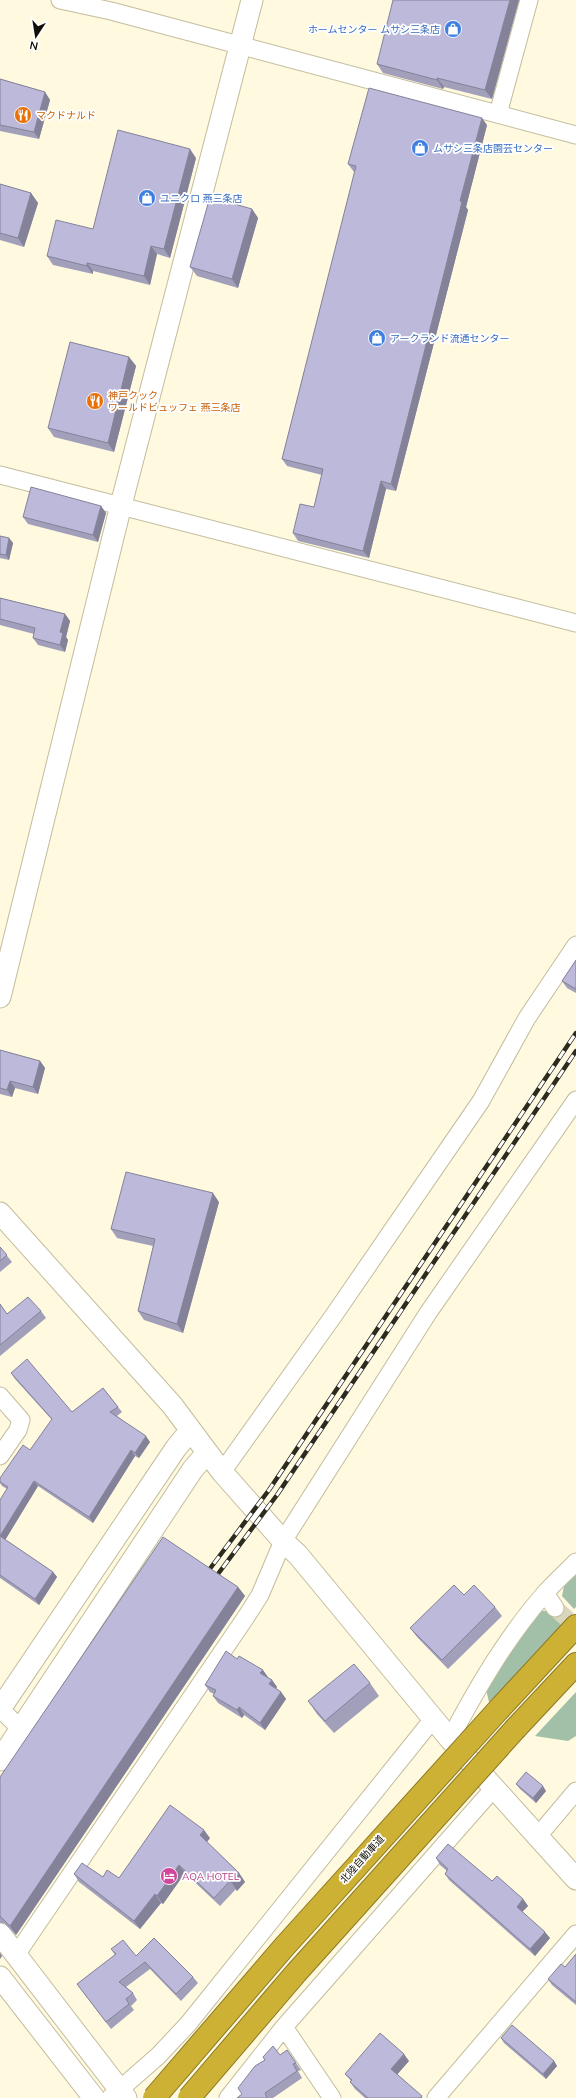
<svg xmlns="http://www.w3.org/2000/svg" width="576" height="2098" font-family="Mulish,'Noto Sans JP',sans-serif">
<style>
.forest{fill:#a2bfa7}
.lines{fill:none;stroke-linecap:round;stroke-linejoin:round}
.minor-tunnel{stroke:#dad6be;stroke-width:17;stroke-dasharray:17 8;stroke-linecap:butt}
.minor-casing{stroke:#c3bd9d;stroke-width:19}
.tertiary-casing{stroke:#c3bd9d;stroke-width:23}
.motorway-casing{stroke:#8b7824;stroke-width:24}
.minor{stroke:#fff;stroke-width:17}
.tertiary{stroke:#fff;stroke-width:21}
.motorway{stroke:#cdb135;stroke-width:22}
.rail-casing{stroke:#2d2b1e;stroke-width:4.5}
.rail{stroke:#fff;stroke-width:3;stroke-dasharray:9;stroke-linecap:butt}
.motorway-bridge-casing{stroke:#8b7824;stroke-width:24;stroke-linecap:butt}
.motorway-bridge{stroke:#cdb135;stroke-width:22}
.wall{fill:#a29fbb}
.shaded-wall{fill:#848299}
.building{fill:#bcb9da;stroke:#848299}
.labels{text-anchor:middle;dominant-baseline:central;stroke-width:3.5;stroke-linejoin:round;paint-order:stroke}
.shop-label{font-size:10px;fill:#366cbe;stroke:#fff;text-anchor:start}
.food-label{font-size:10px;fill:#c56008;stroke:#fff;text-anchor:start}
.street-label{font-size:10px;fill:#110f04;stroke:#fff}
.hotel-label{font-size:10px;fill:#b23c85;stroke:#fff;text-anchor:start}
</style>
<rect width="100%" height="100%" fill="#fef9df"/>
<path class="forest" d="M576 1573V1607L574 1609 562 1596 564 1586Z
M538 1610 551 1612 564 1628 489 1702 485 1685Z
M576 1692V1736L568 1741 535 1736Z"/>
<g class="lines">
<path class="minor-tunnel" d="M555 1608 576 1627"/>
<g class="minor-casing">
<path id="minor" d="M60 0 111 11 576 135
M498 114 529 0
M0 475 576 623
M0 1396 21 1420 18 1430 0 1456
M222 1472 334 1315 481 1101 527 1018 576 945
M545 1593 555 1608
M0 1709 21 1729
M450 1739C477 1688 507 1636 546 1592 555 1582 566 1572 576 1562
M538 1836 576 1791
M16 1955 246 1617 260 1595 283 1541 428 1313 576 1100
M284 2027 332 2098
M110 2098 158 2056 188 2024 433 1719
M228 2098 284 2027 494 1788
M436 2098 576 1934"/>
</g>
<g class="tertiary-casing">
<path id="tertiary" d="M0 997 121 505 252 0
M0 1213 172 1405 222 1472 283 1541 298 1555 450 1739 576 1879
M0 1709 176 1448 190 1431
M0 1760 193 1469 207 1453
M0 1934 126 2098
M0 1977 94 2098"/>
</g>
<g class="motorway-casing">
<path id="motorway" d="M500 1708 576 1626
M516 1728 576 1664"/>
</g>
<use href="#minor" class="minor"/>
<use href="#tertiary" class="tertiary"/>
<use href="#motorway" class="motorway"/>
<g class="rail-casing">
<path id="rail" d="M203 1578 269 1490 576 1033
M212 1582 277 1495 576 1051"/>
</g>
<use href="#rail" class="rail"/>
<g class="motorway-bridge-casing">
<path id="motorway-bridge" d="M154 2098 284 1947 500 1708
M189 2098 296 1973 516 1728"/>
</g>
<use href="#motorway-bridge" class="motorway-bridge"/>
</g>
<path class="wall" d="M519 0 492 99 444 87 443 89 383 73 377 64Z
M0 79 45 92 50 100 39 139 0 131Z
M487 125 466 207 468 210 396 491 386 489 369 558 298 541 293 533 314 507 322 475 287 466 282 459 355 172H354L348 164Z
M196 158 170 258 157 254 150 285 93 271V274L53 265 47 256 93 229Z
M0 184 31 193 38 203 24 247 0 240Z
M252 209 258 218 238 288 197 276 190 267Z
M129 357 136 366 114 452 54 437 48 428Z
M101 506 106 513 98 542 28 524 23 517Z
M0 536 9 538 13 543 9 560 0 558Z
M0 598 65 614 70 621 66 637 68 640 65 652 38 645 33 638 34 634 0 625Z
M576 960V993L567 988 562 981Z
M0 1050 40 1061 45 1068 38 1094 15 1088 12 1097 0 1094Z
M219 1202 183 1333 144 1320 138 1311 153 1246 117 1238 111 1229Z
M0 1247 12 1262 0 1272Z
M0 1304 7 1314 41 1311 46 1318 0 1356Z
M11 1373 72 1412 103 1388 122 1412 117 1416 150 1442 139 1458 135 1456 93 1523 38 1486 5 1540 53 1572 57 1577 39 1605 0 1578V1500L7 1489 2 1486 0 1483V1482L30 1450 52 1420 15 1379Z
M238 1587 245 1596 16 1935 4 1923H0V1777Z
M464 1595 495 1607 502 1616 448 1669 417 1637 410 1628Z
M237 1659 272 1680 277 1687 276 1688 281 1692 286 1699 265 1730 244 1715 242 1718 218 1703 213 1696 214 1694 210 1692 205 1685Z
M370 1683 379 1696 334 1733 317 1714 308 1701Z
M516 1784 546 1791 536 1803 520 1789Z
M210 1838 207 1842 239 1873 245 1882 237 1891 236 1889 220 1906 185 1873 163 1904 161 1903 140 1929 79 1882 74 1874 119 1878Z
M436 1858 492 1881 523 1899 528 1906 522 1912 550 1938 535 1956 449 1880 445 1874 447 1871 440 1865Z
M111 1949 136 1956 193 1977 198 1983 181 2001 150 1969 126 1987 133 1993 137 2000 131 2006 134 2010 111 2029 77 1984 115 1955Z
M576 1954V2005L552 1985 548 1979 565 1967Z
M501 2038 554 2061 557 2066 546 2079 504 2043Z
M287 2050 301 2070 298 2071 302 2078 273 2098H237L242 2094 265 2060 263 2057 280 2055Z
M409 2061 397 2074 423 2098H365L355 2089 350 2082 351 2081 345 2074Z"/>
<path class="shaded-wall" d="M510 0H519L492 99 485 90Z
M437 78 444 87 443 89 437 80Z
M45 92 50 100 39 139 34 132Z
M482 118 487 125 466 207 468 210 396 491 391 484 460 201Z
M190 149 196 158 170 258 164 249Z
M31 193 38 203 24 247 18 238Z
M252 209 258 218 238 288 232 279Z
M151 246 157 254 150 285 144 276Z
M87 263 93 271V274L87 266Z
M129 357 136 366 114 452 108 443Z
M381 481 386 489 369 558 363 551Z
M101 506 106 513 98 542 93 535Z
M9 538 13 543 9 560 6 555Z
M65 614 70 621 66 637 68 640 65 652 60 645V632Z
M40 1061 45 1068 38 1094 33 1087Z
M10 1081 15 1088 12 1097 7 1090Z
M213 1193 219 1202 183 1333 177 1324Z
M146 1436 150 1442 139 1458 135 1453Z
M131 1450 135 1456 93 1523 89 1517Z
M34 1481 38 1486 4 1542 0 1536Z
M53 1572 57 1577 39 1605 35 1599Z
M238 1587 245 1596 16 1935 10 1926Z
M263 1670 268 1677 265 1680 260 1673Z
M272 1680 277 1687 274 1691 269 1684Z
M281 1692 286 1699 265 1730 260 1723Z
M239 1707 244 1715 242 1718 237 1710Z
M543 1786 546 1791 536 1803 533 1798Z
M204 1830 210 1838 206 1843 200 1835Z
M179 1865 185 1873 163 1904 157 1896Z
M239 1873 245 1882 237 1891 232 1883Z
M155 1894 161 1903 140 1929 134 1921Z
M523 1899 528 1906 521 1913 517 1907Z
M545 1932 550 1938 535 1956 530 1949Z
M0 1953 2 1956 0 1959Z
M404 2054 409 2061 396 2076 391 2069Z
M554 2061 557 2066 546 2079 543 2074Z"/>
<path class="building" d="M393 0H510L485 90 437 78V80L377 64Z
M0 79 45 92 34 132 0 125Z
M369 88 482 118 460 201 462 202 391 484 381 481 363 551 293 533 300 504 314 507 323 469 282 459 356 166 348 164Z
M118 130 190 149 164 249 151 246 144 276 87 263V266L47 256 56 220 93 229Z
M0 184 31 193 18 238 0 233Z
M210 197 252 209 232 279 190 267Z
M70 342 129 357 108 443 48 428Z
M31 487 101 506 93 535 23 517Z
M0 536 9 538 6 555 0 554Z
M0 598 65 614 60 632 63 633 60 645 33 638 35 628 0 619Z
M576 960V989L562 981Z
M0 1050 40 1061 33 1087 10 1081 7 1090 0 1088Z
M126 1172 213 1193 177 1324 138 1311 155 1239 111 1229Z
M0 1247 7 1255 0 1261Z
M28 1297 41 1311 0 1345V1304L7 1314Z
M27 1359 72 1412 103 1388 118 1407 110 1412 146 1436 135 1453 131 1450 89 1517 34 1481 0 1536V1500L8 1487 0 1482V1478L23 1445 30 1450 52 1419 11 1373Z
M0 1536 53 1572 35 1599 0 1575Z
M163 1537 238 1587 10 1926 0 1916V1777Z
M454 1585 464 1595 474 1585 495 1607 442 1660 410 1628Z
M226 1651 237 1659 239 1656 263 1670 260 1673 272 1680 269 1684 281 1692 260 1723 239 1707 237 1710 213 1696 216 1690 205 1685Z
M354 1664 370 1683 325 1721 308 1701Z
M526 1772 543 1786 533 1798 516 1784Z
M170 1805 204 1830 200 1835 239 1873 232 1883 230 1881 214 1898 179 1865 157 1896 155 1894 134 1921 74 1874 82 1863 103 1877 107 1870 119 1878Z
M448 1844 492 1881 497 1876 523 1899 517 1907 545 1932 530 1949 445 1874 448 1869 436 1858Z
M154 1938 193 1977 176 1994 145 1962 119 1982 133 1993 126 1999 129 2004 106 2022 77 1984 116 1954 111 1949 123 1940 136 1956Z
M576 1954V2002L548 1979 561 1964 565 1967Z
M512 2025 554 2061 543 2074 501 2038Z
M380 2033 404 2054 391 2069 422 2096 420 2098H368L350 2082 352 2080 345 2074Z
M273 2046 280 2055 287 2050 296 2063 293 2064 297 2071 265 2093 267 2098H237L242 2094 238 2088 255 2066 265 2060 263 2057Z"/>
<defs>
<g id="shop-disc" transform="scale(0.9)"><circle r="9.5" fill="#3f7fe0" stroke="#fff"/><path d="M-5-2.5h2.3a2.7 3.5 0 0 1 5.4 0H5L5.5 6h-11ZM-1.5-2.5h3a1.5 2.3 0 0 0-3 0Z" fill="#fff"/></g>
<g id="restaurant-disc" transform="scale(0.9)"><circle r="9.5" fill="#e8710a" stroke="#fff"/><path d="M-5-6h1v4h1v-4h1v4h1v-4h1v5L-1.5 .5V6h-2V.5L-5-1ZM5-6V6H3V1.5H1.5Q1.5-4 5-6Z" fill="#fff"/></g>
<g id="hotel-disc" transform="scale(0.9)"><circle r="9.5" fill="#d1479c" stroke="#fff"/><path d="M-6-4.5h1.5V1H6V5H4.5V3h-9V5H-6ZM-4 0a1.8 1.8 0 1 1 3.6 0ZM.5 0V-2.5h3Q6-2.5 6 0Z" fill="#fff"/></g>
</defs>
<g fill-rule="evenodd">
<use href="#shop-disc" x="453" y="29"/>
<use href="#restaurant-disc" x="23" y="115"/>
<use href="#shop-disc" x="420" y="148"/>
<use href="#shop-disc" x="147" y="198"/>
<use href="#shop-disc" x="377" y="338"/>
<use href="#restaurant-disc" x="95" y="401"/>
<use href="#hotel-disc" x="169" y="1876"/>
</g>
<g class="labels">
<g class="shop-label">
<text x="440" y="29" text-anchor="end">ホームセンター ムサシ三条店</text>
<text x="433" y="148">ムサシ三条店園芸センター</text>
<text x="160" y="198">ユニクロ 燕三条店</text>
<text x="390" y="338">アークランド流通センター</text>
</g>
<g class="food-label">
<text x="36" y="115">マクドナルド</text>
<text x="108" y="395">神戸クック<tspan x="108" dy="12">ワールドビュッフェ 燕三条店</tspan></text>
</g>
<g class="street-label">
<text transform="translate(362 1859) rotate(-48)">北陸自動車道</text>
</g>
<g class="hotel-label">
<text x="182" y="1876">AQA HOTEL</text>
</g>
</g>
<g transform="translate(36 36) rotate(192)" stroke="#ffffff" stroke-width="3" paint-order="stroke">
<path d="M0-3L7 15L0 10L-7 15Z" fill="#110f04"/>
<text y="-6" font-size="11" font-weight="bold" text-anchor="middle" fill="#110f04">N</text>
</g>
</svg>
